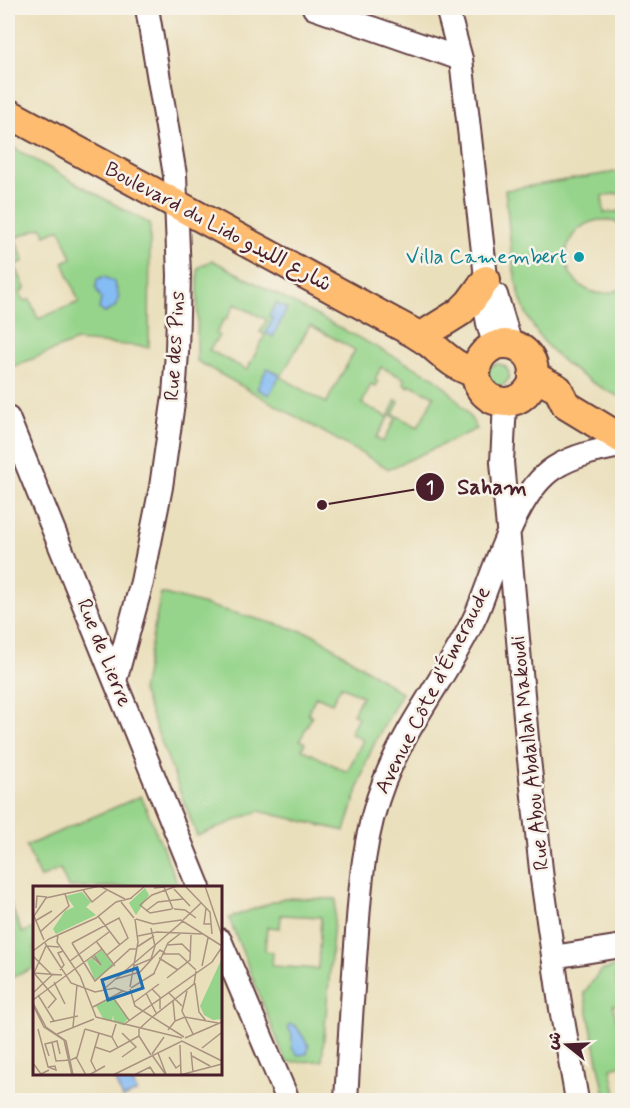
<svg xmlns="http://www.w3.org/2000/svg" width="630" height="1108" font-family="Mynerve,'Playpen Sans Arabic',sans-serif">
<style>
.green{fill:#95d48a;stroke:#707a5a;stroke-width:1.5;fill-rule:evenodd}
.water{fill:#84bcf4;stroke:#676e90;stroke-width:1.5}
.lines{fill:none;stroke-linecap:round;stroke-linejoin:round}
.minor-casing{stroke:#623c41;stroke-width:26}
.major-casing{stroke:#623c41;stroke-width:32}
.minor{stroke:#fff;stroke-width:22}
.major{stroke:#fdbc6f;stroke-width:28}
.culture-dot{fill:#0f9aa8;stroke:#f7f3e8;stroke-width:2}
.labels{text-anchor:middle;dominant-baseline:central;stroke-width:5;stroke-linejoin:round;paint-order:stroke}
.street-label{font-size:21px;fill:#4a1f2b;stroke:#f7f3e8}
.culture-label{font-size:21px;fill:#0d838f;stroke:#f7f3e8;text-anchor:end}
.inset-road{fill:none;stroke:#aa9281;stroke-width:1.5}
.view{fill:#1f6fb2;fill-opacity:0.15;stroke:#1f6fb2;stroke-width:3}
.inset-edge{fill:none;stroke:#4a1f2b;stroke-width:3}
.leader{fill:none;stroke:#4a1f2b;stroke-width:2}
.callout-dot{fill:#4a1f2b;stroke:#f7f3e8;stroke-width:2}
.mark-label{font-size:18px;text-anchor:middle;font-weight:bold;fill:#fff}
.callout-label{font-size:22px;text-anchor:middle;font-weight:bold;fill:#4a1f2b;stroke:#f7f3e8;stroke-width:5;stroke-linejoin:round;paint-order:stroke}
</style>
<rect width="100%" height="100%" fill="#f7f3e8"/>
<filter id="ink" filterUnits="userSpaceOnUse"><feTurbulence type="fractalNoise" baseFrequency=".0167" numOctaves="2"/><feDisplacementMap in="SourceGraphic" scale="12" xChannelSelector="R" yChannelSelector="G"/><feConvolveMatrix kernelMatrix="1 2 1 2 8 2 1 2 1" color-interpolation-filters="sRGB"/></filter>
<filter id="wash" filterUnits="userSpaceOnUse"><feTurbulence type="fractalNoise" baseFrequency=".008" numOctaves="4" result="noise"/><feDisplacementMap in="SourceGraphic" scale="24" xChannelSelector="R" yChannelSelector="G"/><feGaussianBlur stdDeviation="1.35" result="paint"/><feColorMatrix in="noise" values="0 0 0 0 0 0 0 0 0 0 0 0 0 0 0 0 0 1.4 0 .05"/><feComposite in="paint" operator="in"/></filter>
<g filter="url(#wash)">
<rect width="100%" height="100%" fill="#eadfbb"/>
<path class="green" d="M8 145 150 224 149 347 76 341 8 369ZM42 227 45 235 60 229 72 258 63 262 79 302 38 319 30 299 26 301 22 299 20 293 25 288 15 265 24 261 15 238ZM101 277C117 278 121 294 115 307L105 313 100 309 101 299 96 288Z
M622 171V225C576 202 543 265 586 289 598 296 611 294 622 288V398C581 379 541 352 524 308 510 273 510 227 505 190ZM620 193 622 211 604 213 602 196Z
M212 260 435 378C453 394 466 408 477 429L389 469 197 361 198 268ZM235 304 267 320 260 332 265 335 247 370 209 350 219 336 216 334 224 319 226 320ZM310 325 355 350 326 403 281 377ZM381 367 405 379 404 384 409 387 411 385 434 396 418 427 393 414 399 402 396 400 388 417 362 404 371 384 376 386 378 382 375 380ZM390 415 396 418 383 442 376 438Z
M487 375a11 11 0 1 1 22 0a11 11 0 1 1-22 0Z
M161 593 313 634 402 693 376 740 367 760 345 831 259 811 197 836 142 691ZM341 686 362 696 353 714 358 717 350 733 363 740 347 772 302 749 305 743 300 740 312 716 308 713 316 696 332 703Z
M141 796 179 887H68L60 869 40 878 26 846Z
M8 898 22 933 34 928V968L8 979Z
M284 898 336 899 322 1061 286 1062 229 918ZM281 915 321 917 318 969 272 966 273 952 265 951 267 927 280 928Z
M622 965V974L615 976 620 1004 613 1005 617 1024 621 1023 622 1065 611 1068 617 1100H606L584 993 600 971Z"/>
<path class="water" d="M105 277 114 282 119 297 115 307 105 313 99 309 101 299 96 288 97 279Z
M276 303 287 309 273 337 266 333 273 319 269 316Z
M267 368 280 375 269 395 257 389Z
M290 1024 296 1026 309 1046 307 1054 298 1055 292 1048V1035L288 1027Z
M112 1074H129L137 1092 123 1098Z"/>
</g>
<g filter="url(#ink)">
<g class="lines">
<g class="minor-casing">
<path id="minor" d="M314 8 461 59
M447 8 461 59 487 286C483 307 487 327 496 346
M496 295 511 345
M505 403 502 462 528 750 542 879 559 997 577 1100
M8 418 199 888
M115 681 142 582 161 487 174 396 177 352 179 275 175 175 147 8
M220 940 288 1100
M553 957 622 946
M346 1100C349 1049 352 998 356 946 360 890 363 835 384 782 407 722 449 673 476 615 494 573 515 493 554 468 574 455 599 450 622 446"/>
</g>
<g class="major-casing">
<path id="major" d="M8 113 399 325C409 330 419 336 428 342 444 355 456 368 476 373
M420 337 460 312 470 302 486 280
M476 373a29 29 0 1 1 58 0a29 29 0 1 1-58 0Z
M533 376 558 389 566 405 622 439"/>
</g>
<use href="#minor" class="minor"/>
<use href="#major" class="major"/>
</g>
</g>
<circle class="culture-dot" cx="579" cy="257" r="6"/>
<g class="labels">
<g class="street-label">
<text transform="translate(218 227) rotate(28)">Boulevard du Lido شارع الليدو</text>
<text transform="translate(175 346) rotate(-87)">Rue des Pins</text>
<text transform="translate(104 653) rotate(68)">Rue de Lierre</text>
<text transform="translate(433 690) rotate(-63)">Avenue Côte d'Émeraude</text>
<text transform="translate(530 753) rotate(-96)">Rue Abou Abdallah Makoudi</text>
</g>
<g class="culture-label">
<text x="567" y="257">Villa Camembert</text>
</g>
</g>
<g transform="translate(33 886)">
<rect width="189" height="189" fill="#eadfbb"/>
<path d="M112 2 116 9 103 29 96 17ZM49 6 58 16 53 21 63 29 23 48 20 43 32 25 41 21 33 10ZM69 64 81 80 62 94 54 75 59 72 67 81 60 71ZM189 72V133L180 134 171 129 167 120ZM79 111 95 133 89 139 81 136 80 129 79 135 71 134 63 120Z" fill="#95d48a"/>
<path class="inset-road" d="M172 0 189 50M153 1 177 26 179 48M121 2 131 1 140 23M141 3 157 20M50 4 59 16 74 4M98 12 112 0M88 16 101 32M3 22 4 10 14 11M173 22 171 38H178M139 23 117 27 107 19 119 9 144 0M141 23 152 24 163 32M113 25 125 16 150 13M65 30 87 59M103 33 120 38 148 34 189 60M150 34 168 17M2 35 19 25M7 46 36 20 32 8M25 49 24 56 47 90 63 131 149 152M105 50 124 46 170 48M11 54 1 30 13 12 67 0 92 13M63 55 82 80M12 57 38 97 62 106 82 102 96 107M39 57 86 32 95 52 74 69M39 57 62 95 97 63H103M134 59 149 58 158 67M104 61 121 50M0 65 16 53 63 32 83 16 99 12M130 68H146L163 84M0 70 18 88M59 71 68 79 61 69M126 72 145 84M37 75 76 46M101 80 118 73 122 60 118 42M169 80 175 52M27 84 31 79 25 67 30 65M1 87 23 113 15 122M1 87 13 60 26 61M1 87 29 89M121 87 135 57 148 47M134 92 157 74 158 49M83 93 107 86 127 64 132 67M21 96 32 118M162 97 166 126 173 135M97 101 105 56 102 33M98 102 122 87M71 103 150 35M97 103 102 120 151 151M119 103 127 111V123M154 105 149 125 160 148M135 106 149 120M0 107 19 89M113 107 123 127M5 109 21 135M79 110 96 134M0 114 69 63M140 115 142 135M0 117 13 141 33 155 40 189M100 117 126 98M0 119 11 141 31 154 39 189M60 121 90 105M17 136 45 130M83 138 79 151 85 162M90 139 179 76 189 61M40 141 44 99M5 143 15 181 23 184 22 180 15 181M52 143 79 151M135 144 142 135 152 131 185 137M89 147 103 161 89 171M24 148 61 133M106 150V143L118 132 161 98 163 85M106 150 118 169M152 152 189 136M19 156 23 175 38 174 44 171 52 143M147 159 148 189M62 161 77 166 106 150M169 162 188 147M158 166 160 186M125 167 133 188M119 168 131 151M119 169 133 189M16 170 12 158 24 155 27 168M159 170 177 180M43 171 53 189M136 171 143 182 147 179M0 177 8 188 16 184M63 185 58 175 66 147M56 189 72 180M80 189 149 155 189 175M101 189 117 181 122 189M147 189 189 178"/>
<path class="view" d="M104 82 110 102 75 114 69 94Z"/>
<rect width="189" height="189" class="inset-edge"/>
</g>
<path class="leader" d="M322 505L430 487"/>
<g class="callout-dot">
<circle cx="322" cy="505" r="6"/>
<circle cx="430" cy="487" r="15"/>
</g>
<g class="mark-label">
<text x="430" y="493">1</text>
</g>
<g class="callout-label">
<text x="492" y="494">Saham</text>
</g>
<rect width="630" height="1108" fill="none" stroke="#f7f3e8" stroke-width="30"/>
<g transform="translate(567 1045) rotate(288)" stroke="#f7f3e8" stroke-width="4.5" paint-order="stroke">
<path d="M0-4.5L10 22L0 15L-10 22Z" fill="#4a1f2b"/>
<text y="-9" font-size="16" font-weight="bold" text-anchor="middle" fill="#4a1f2b">ش</text>
</g>
</svg>
